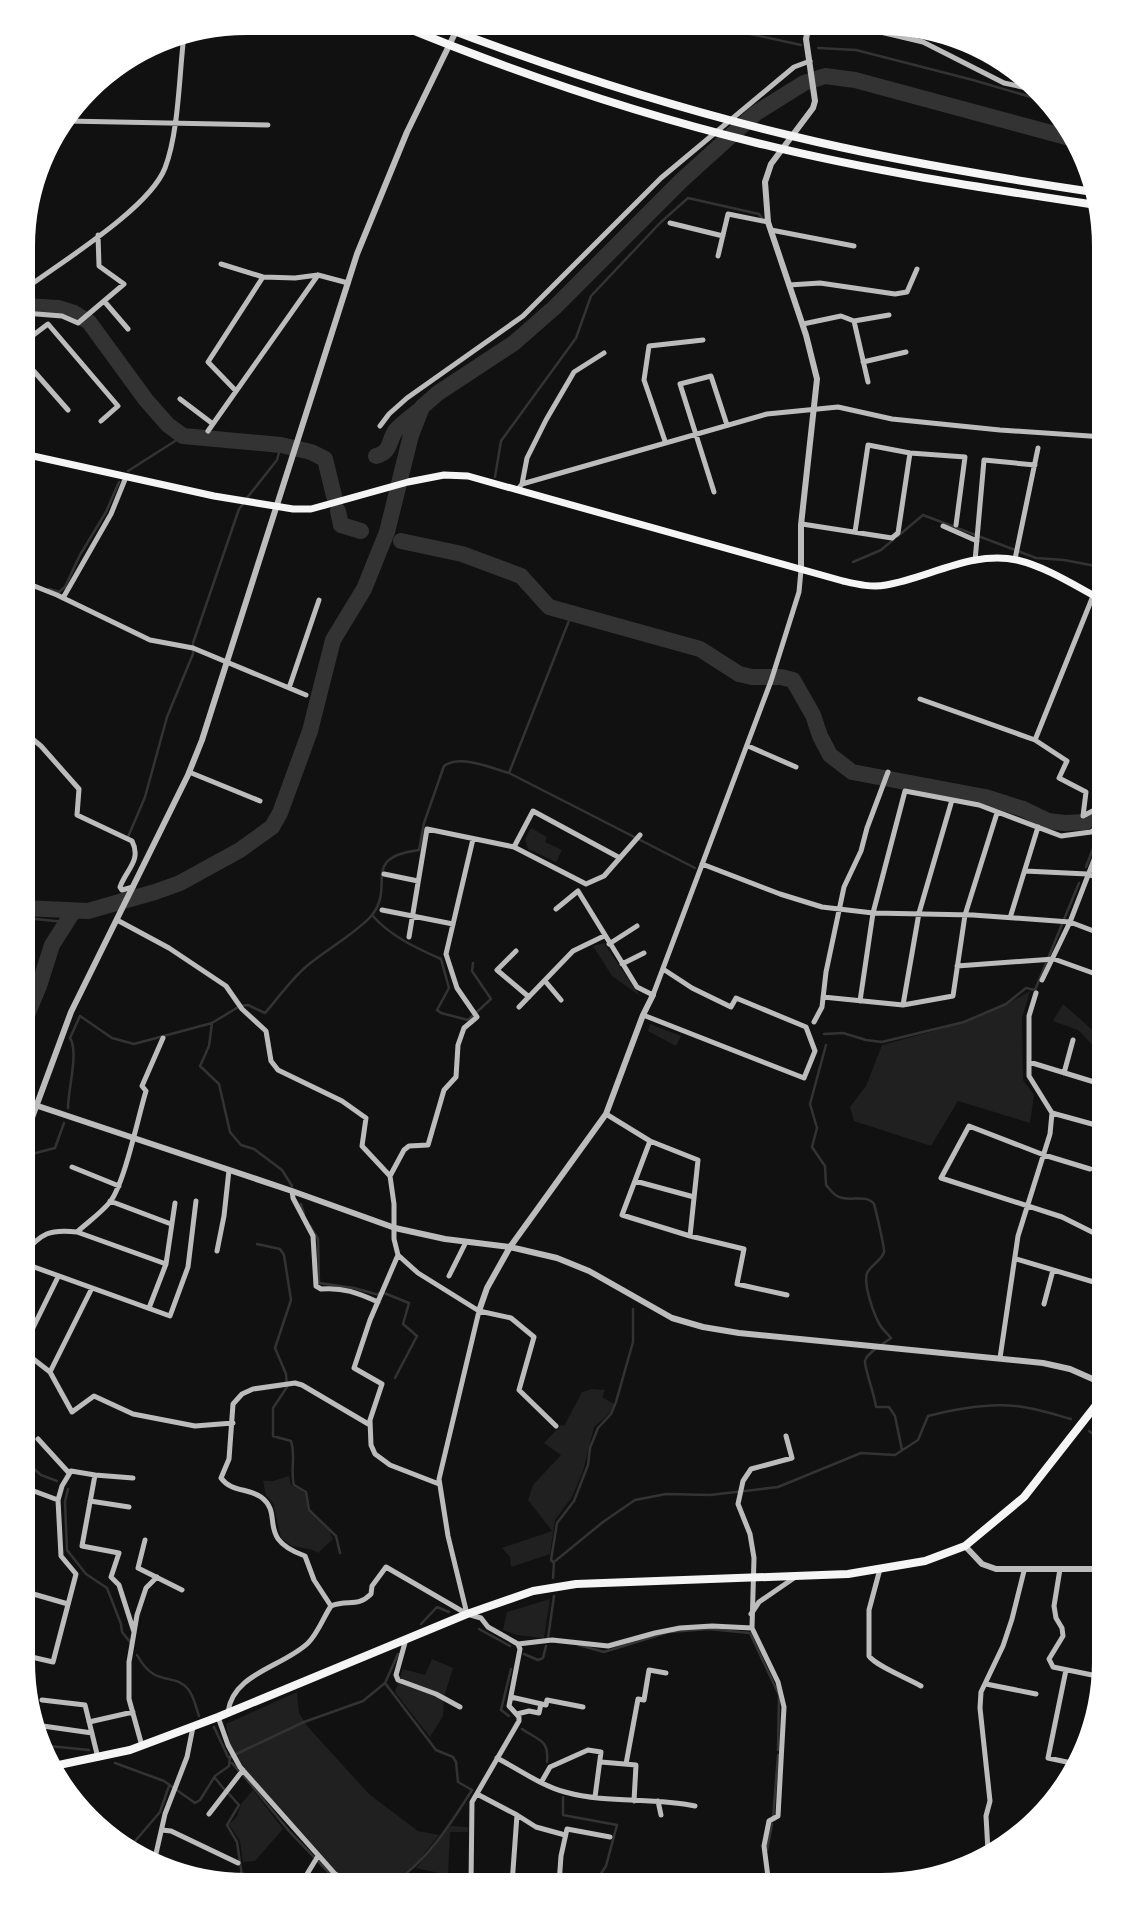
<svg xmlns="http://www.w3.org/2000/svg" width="1127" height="1908" font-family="Signika,sans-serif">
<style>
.green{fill:#202020}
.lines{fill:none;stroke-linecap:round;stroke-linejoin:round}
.stream{stroke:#333;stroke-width:2.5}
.river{stroke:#333;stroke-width:16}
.minor{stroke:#bcbcbc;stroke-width:5}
.tertiary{stroke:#bcbcbc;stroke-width:6}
.secondary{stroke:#f5f5f5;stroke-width:7}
.primary{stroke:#f5f5f5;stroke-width:8}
.trunk{stroke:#f5f5f5;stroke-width:8}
</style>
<rect width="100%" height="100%" fill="#111"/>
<path class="green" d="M531 828 547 837 545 842 562 850 556 862 528 849 525 839Z
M604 943 640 996 612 976 593 946Z
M1030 991 1022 1018 1023 1080 1034 1095 1030 1123 958 1101 931 1146 854 1121 850 1107 866 1086 882 1045C934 1031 984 1019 1030 991Z
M1063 1004 1104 1040V1057L1078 1030 1053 1021Z
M650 1024 681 1036 676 1046 648 1031Z
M592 1389 605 1390 602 1397 614 1404 609 1414 594 1427 583 1471 572 1497 555 1520 550 1554 511 1567 510 1557 502 1548 552 1531 528 1500 533 1485 561 1455 544 1443 561 1425 564 1426 582 1392Z
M289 1476 291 1485 305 1493 308 1511 329 1531 333 1539 318 1553 313 1550 292 1546 281 1538 273 1503 266 1495 263 1481H273Z
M550 1599 544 1638 517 1635 503 1630 507 1612Z
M432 1659 453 1668 444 1697 443 1716 430 1737 395 1692 403 1669 425 1675Z
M297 1692 299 1713 308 1727 369 1794 418 1831 439 1835 415 1865 388 1884H360L337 1872 242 1766 230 1745 226 1724Z
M253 1790 283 1829 255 1861 243 1862 240 1841 229 1824 237 1817 241 1804Z
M450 1826 468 1827V1832H450L448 1875 416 1868Z"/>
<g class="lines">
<path class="stream" d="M704 24 801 45
M818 48 856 50 973 80 1041 100
M128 471 183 436
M495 477 501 441 576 338 591 296 660 223 688 198 759 214 762 218
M247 498 277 460 281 445
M898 536 923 515 1036 558 1064 560 1101 567 1104 562
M853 562 881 550 893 540
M24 577 33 583
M49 589 59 592 65 587 80 555 106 512 119 482
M509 773 695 868
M128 837 145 797 167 717 193 654V643L239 509 243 504
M1086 867 1098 835
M372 915C390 936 416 948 441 959L449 988 437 1010 441 1013 468 1020 491 999 472 971 473 963
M24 918 66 922
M212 1023 209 1046 200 1066 219 1084 230 1132 241 1145 254 1149 282 1170 292 1186
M824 1034 843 1033 866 1040 882 1042 964 1022 1006 1004 1026 988 1035 990 1079 883
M826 1045 810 1104 817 1128 812 1147 825 1166 826 1185C829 1188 833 1194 837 1196 848 1203 866 1193 874 1204 875 1207 885 1249 884 1252 882 1260 871 1265 867 1273 863 1284 874 1315 880 1325 883 1330 888 1334 891 1338 885 1343 867 1352 865 1361 864 1367 875 1396 876 1407H889L895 1416 902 1450
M68 1108C68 1089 79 1052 70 1038L80 1016 112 1038 134 1044 212 1023 240 1006 248 1005 265 1013C279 997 292 978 308 965 326 950 359 931 372 915 396 885 359 858 419 850L424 823 444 766C461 754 491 768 509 773L572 613
M23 1163 28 1155 55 1148 64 1123
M301 1204 304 1214
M310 1226 318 1239 319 1283 354 1288 379 1295V1293
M257 1244 280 1249 284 1255 291 1300 275 1348 286 1374 287 1387 273 1408V1436L291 1441C296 1456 290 1470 294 1485L306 1492 309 1510 336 1536 340 1553
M384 1293 409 1303 403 1324 417 1336 395 1378
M1089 1431 1104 1442
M23 1459 41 1475 57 1481
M68 1489 65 1502 67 1550 86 1574 107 1588 121 1624 122 1632 130 1642
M553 1562 551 1560 557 1523 574 1501 588 1465 590 1448 598 1428 611 1414 616 1402 633 1342V1309
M553 1578 554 1562 603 1522 635 1500 666 1494 710 1495 778 1487 861 1453 895 1455 918 1440 928 1416C955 1409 988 1403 1016 1406 1035 1408 1053 1414 1071 1419
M421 1624 437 1607 449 1612
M479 1629 510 1646
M548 1638 554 1596
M579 1645 604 1652 669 1632 709 1629 750 1633 779 1695 778 1750
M524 1654 538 1660 543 1658 546 1646
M137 1655C156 1689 172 1671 188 1689 194 1696 196 1708 199 1716
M385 1683 436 1750 453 1757 456 1762 458 1782 472 1790C450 1825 427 1861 392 1884
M509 1716 501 1710 511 1669
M214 1727 228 1757
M522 1729C539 1741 549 1739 547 1762
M39 1745 89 1750
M115 1763 164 1781 195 1803 200 1800 215 1776 229 1766 230 1757 304 1722 363 1701 385 1683 398 1654
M232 1763 238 1770
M243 1775 289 1831 333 1877 345 1882
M215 1778 224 1789
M229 1794 239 1805 227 1825 237 1842 243 1883
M563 1797V1815L617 1825 606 1866 594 1884
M773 1819 778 1755
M130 1847 160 1812 169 1786
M767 1850 772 1824"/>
<path class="river" d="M25 306 58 308 74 313 89 322 146 400 168 425 183 436 281 445 311 452 325 459 334 496
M376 456C392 452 388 440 396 430 402 423 411 417 418 411
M338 511 341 525 361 531
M401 541 462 554 521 576 549 607 700 649 739 674 752 677H781L793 680 813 715 820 736 830 755 852 772 985 797 1023 809 1048 821 1065 823 1085 822 1104 812
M24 908 88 911 155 892 180 883 240 850 272 827 280 813 310 731 333 640 364 589 387 532 411 435 422 407 438 393 514 343 555 307 682 180 756 113 804 83 825 76 855 80 1070 138
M24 1022 39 986 52 945 73 912"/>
<path class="minor" d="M851 25 923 42 1004 83 1032 89
M66 121 268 125
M670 223 723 236
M771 230 854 246
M718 256 728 214 768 222
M221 264 263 277 295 278 318 275 348 283
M789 285 820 283 895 294 907 292 917 269
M25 289C61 262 149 209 165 168 179 131 179 75 184 35
M104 301 128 329
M24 313 62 316 78 323 124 284 99 266 98 235
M854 321 889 315
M803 324 841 316 854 321 868 382
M24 342 48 324 118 406 101 421
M24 360 68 410
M863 362 906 352
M236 391 208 362 263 277
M180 399 213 424
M380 426 389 414 407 398 523 316 661 178 794 67 810 61
M208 431 318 275
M665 441 644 380 649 346 703 340
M522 484 527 458 546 420 574 372 604 353
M518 489 522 484 767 414 838 407 892 419 1000 430 1104 437
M714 492 680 384 711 376 727 425
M802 524 892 538 898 533 910 453
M943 526 977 541
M855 532 868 445 910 453 965 457 956 525
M1015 559 1038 448
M975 561 984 460 1035 465
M24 582 57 595 150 640 193 648 306 695
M63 598 111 514 126 477
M289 688 319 600
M1097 695 1104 698
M920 699 1035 740 1067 761 1059 778 1086 792 1083 816 1104 805
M24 732 41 746 79 789 77 815 132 841C142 860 126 870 120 887L122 890 133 887
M1035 740 1093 596
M748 746 796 767
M189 772 260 801
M514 847 533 811 620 858
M702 864 780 894 822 907 873 913 973 915 1070 922 1104 935
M1025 871 1087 874 1104 880
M384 874 418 881
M556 909 578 891 637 987 653 995 771 681 799 592 801 570
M382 910 453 924
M1010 918 1038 827
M117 920 169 948 226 986 242 1009 266 1031 271 1061 278 1070 342 1101 366 1118 362 1146 390 1176 394 1204V1239L398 1255 418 1273 479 1311 511 1318 534 1337 519 1390 556 1426
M409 937 427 829 514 847 586 884 604 876 640 835
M609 944 637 926
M516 951 497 970 529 997
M622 964 644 953
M957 966 1054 959 1104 977
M1042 980 1070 922 1104 834
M545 981 561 1000
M823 997 903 1005 919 913 952 800
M860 1001 873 913 905 791 979 805 1061 836 1091 832 1104 824
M903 1005 953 996 965 915 997 813
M519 1007 573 951 604 936
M643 1015 804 1078 815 1051 806 1027 736 998 731 1007 692 988 663 969
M814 1022 822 1007 826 972 844 887 861 851 867 828 888 772
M1029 1062 1104 1085
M1064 1073 1073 1040
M1052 1113 1103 1127
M606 1114 650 1141
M72 1167 119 1186
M1090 1169 1044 1155 969 1126 941 1178 1062 1217 1104 1238
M390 1176 404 1150 409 1146 428 1145 444 1090 456 1077 458 1045 464 1028 477 1017 457 988 446 954 473 839
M635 1181 694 1197
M292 1191 293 1198 313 1236 316 1286 321 1289C343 1287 358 1293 378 1302
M110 1201 171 1224
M77 1232 166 1264
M690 1236 698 1160 650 1141 622 1215 690 1236 744 1249 737 1284 787 1295
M217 1251 224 1216 229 1170
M23 1254C42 1233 49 1229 77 1232 88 1222 101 1213 110 1202 125 1182 138 1117 146 1091L142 1086 163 1038
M398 1255 370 1320 354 1368 382 1384 370 1420 371 1445 375 1454 390 1465 439 1484
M1016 1259 1104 1285
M23 1263 170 1316 188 1267 196 1201
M449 1276 466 1242
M1044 1304 1053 1270
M149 1308 166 1264 175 1203
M23 1348 58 1277
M23 1351 50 1372 92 1288
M1000 1358 1018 1236 1050 1134 1052 1113 1029 1076V1016L1036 993
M50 1372 72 1412 94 1396 133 1414 195 1426 233 1423
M38 1439 69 1473
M133 1478 95 1475 82 1546 119 1553 111 1577 119 1585 134 1632
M58 1500 62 1486 71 1471 95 1475
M90 1501 129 1507
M145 1540 138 1568 182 1590
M880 1569 869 1610V1656C876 1666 907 1678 921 1686
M1060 1569 1054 1606 1056 1618 1062 1628 1063 1636 1049 1659 1053 1667 1102 1677 1103 1680
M23 1591 68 1604
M331 1606 314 1580 305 1556C255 1538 285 1515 261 1497 248 1488 231 1492 221 1478L229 1459 233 1404 242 1394 253 1389 295 1383 302 1385 370 1425
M467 1614 448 1536 439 1479 479 1311
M751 1614 759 1602 794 1578
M406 1639 396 1675 398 1680 436 1694 460 1707
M23 1648 28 1624
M23 1655 53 1662 76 1574 61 1556 58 1500 23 1487
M1066 1670 1048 1758 1076 1764
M986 1684 1036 1694
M511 1697 546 1705 547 1700 583 1707
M42 1700 85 1705 98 1758
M228 1712C233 1673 283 1667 308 1643 318 1633 323 1618 331 1606 348 1599 357 1608 371 1594L372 1586 386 1567 467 1614 481 1618 488 1627 518 1644 552 1640 608 1646 655 1633 680 1628 712 1626 752 1628
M517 1714 529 1711 539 1713 541 1704
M218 1717 228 1745 240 1767 335 1874 354 1884
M89 1722 133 1712
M36 1725 92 1733
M142 1746 129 1699V1662L137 1615 146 1588 157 1577
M497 1758C518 1769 542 1786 565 1792 608 1804 652 1797 695 1806
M601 1762 636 1765 634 1801
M626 1764 638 1699 644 1700 649 1670 666 1673
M542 1781 550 1767 588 1750 601 1752 595 1797
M477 1794 517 1815 512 1884
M658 1801 661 1815
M209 1814 243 1770
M517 1815 536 1827 565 1835
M100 1826 110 1831 108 1836
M162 1830 171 1831 238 1863
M988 1851 986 1816 990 1801 980 1708 981 1692 1003 1646 1012 1619 1024 1571
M155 1858 165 1814 187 1757 193 1727
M301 1884 318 1856
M471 1884 472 1802 519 1721V1717L509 1706 520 1649 518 1644
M559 1884 561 1856 567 1829 610 1837
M769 1885 764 1846 769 1821 778 1816 784 1707 778 1682 752 1628 754 1558 750 1534 738 1504 743 1481 751 1469 792 1458 786 1436"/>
<path class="tertiary" d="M801 570V525L817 379 806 335 768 222 765 182 771 164 813 108 815 101 806 39 809 24
M23 1101 292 1191 395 1228 445 1239 510 1247 557 1258 589 1271 672 1318 703 1327 739 1333 1043 1363 1070 1369 1104 1384
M23 1142 71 1012 188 775 202 740 357 254 407 132 460 23
M479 1311 487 1288 510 1247 606 1114 643 1015 653 995
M965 1546 982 1564 996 1569H1104"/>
<path class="secondary" d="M24 454 214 496 293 509H311L408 482 444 475 468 476 843 581C856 584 872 588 886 585 928 578 973 550 1017 560 1047 567 1077 587 1104 601"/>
<path class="primary" d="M54 1766 130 1750 218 1717 467 1614 533 1591 576 1584 848 1574 925 1561 965 1546 1024 1497 1104 1395"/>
<path class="trunk" d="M395 23C513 72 634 113 757 143 869 171 983 188 1096 205
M433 23C550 68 670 107 792 136 891 160 993 177 1093 192"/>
</g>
<path d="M0 0H1127V1908H0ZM246 35H881A211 211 0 0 1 1092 246V1662A211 211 0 0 1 881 1873H246A211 211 0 0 1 35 1662V246A211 211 0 0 1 246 35Z" fill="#fff" fill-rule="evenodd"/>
</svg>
